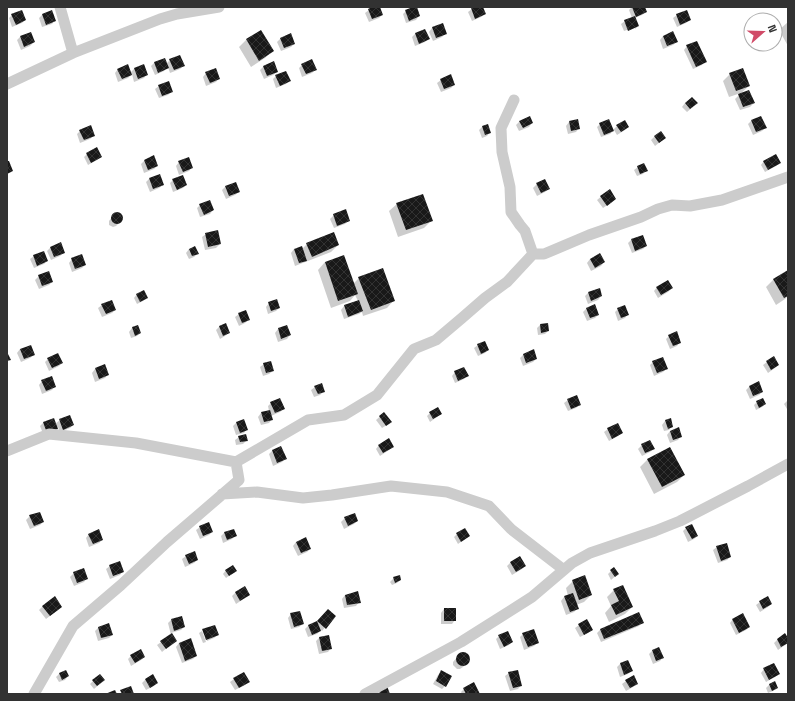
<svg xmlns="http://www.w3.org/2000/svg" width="795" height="701" font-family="'Space Grotesk',sans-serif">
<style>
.shadow{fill:#0003}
.building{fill:url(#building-cross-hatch)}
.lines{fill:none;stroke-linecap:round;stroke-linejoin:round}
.street{stroke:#ccc;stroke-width:11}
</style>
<defs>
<pattern id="building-cross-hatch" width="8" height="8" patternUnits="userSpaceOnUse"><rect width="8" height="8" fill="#191919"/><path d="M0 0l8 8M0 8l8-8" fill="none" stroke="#323232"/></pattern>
</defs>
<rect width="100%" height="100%" fill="#fff"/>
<path class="shadow" d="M375 7H379L382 15 379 18 369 22 365 13 369 10Z
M476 7H482L485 14 481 17 472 21 468 12 472 9Z
M632 7H644L646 12 642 15 635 18 638 26 635 29V27L624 31 621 24 625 21 632 18 629 10Z
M52 11 55 20 52 24 42 27 39 18 42 15Z
M406 11 419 16 416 20 406 23 403 14Z
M12 15 25 20 22 23 12 27 9 18Z
M677 15 690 20 686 23 677 27 673 18Z
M788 22V46L779 30Z
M442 24 446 33 442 37 433 41 429 32 432 28Z
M425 30 428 39 425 42 415 46 412 37 415 34Z
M261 32 272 51 265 58 251 67 239 47 246 40Z
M30 33 34 42 30 46 21 50 17 40 20 37Z
M663 36 677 42 673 45 663 49 660 40Z
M281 38 294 44 291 47 281 51 277 42Z
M687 46 705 61 702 65 693 69 684 50Z
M170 60 183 66 180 69 170 73 168 67 164 71 155 75 151 66 154 63 166 64Z
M273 63 277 72 273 75 264 79 260 70 263 67Z
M144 65 147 74 144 78 134 82 132 74 128 78 118 82 115 73 118 69 130 73 134 69Z
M302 65 315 70 312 73 302 77 299 68Z
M206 73 219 78 216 82 206 86 203 77Z
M730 74 749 86 739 95 754 103 750 107 740 110 735 99 741 93 729 97 723 81Z
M276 76 289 81 286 84 276 88 273 79Z
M441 80 454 85 451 88 441 92 437 83Z
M159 86 172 91 168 95 159 98 155 89Z
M685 103 693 107 687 112 682 107Z
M761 117 765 128 762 131 753 135 748 124 751 121Z
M520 121 532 123 529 127 519 131 516 125Z
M569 122 579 128 576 132 568 134 566 126Z
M600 124 613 130 617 126 628 127 625 130 617 135 614 130 610 134 601 137 597 127Z
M482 127 490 132 487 136 482 138 479 130Z
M80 131 93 136 90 139 80 143 77 134Z
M654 137 665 138 655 146 651 140Z
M87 154 101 157 97 160 88 165 84 157Z
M154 157 157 166 154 169 144 173 141 164 144 161Z
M764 161 779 163 776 166 765 172 761 165Z
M179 162 192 167 189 171 179 175 176 166Z
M638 167 646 170 643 174 637 176 634 170Z
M159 175 163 185 159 188 150 192 146 182 149 179Z
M173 180 186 185 183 188 173 192 170 183Z
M544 180 548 189 545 192 537 196 533 188 537 184Z
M225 187 239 192 235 195 226 199 222 190Z
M609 190 612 202 603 208 597 200Z
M397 204 432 220 424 228 398 237 389 211Z
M200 205 213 210 210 214 200 217 197 208Z
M115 213H118L122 216V220L116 226 113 227 109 225V221Z
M334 215 349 220 345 224 334 228 330 219Z
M206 234 220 244 216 248 205 250 202 237Z
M643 236 646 246 643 249 632 253 628 243 631 240Z
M307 244 338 245 331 252 295 266 291 253 294 249H302Z
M50 248 64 253 60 256 51 260 47 251Z
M189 249 198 253 194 257 189 259 186 253Z
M34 256 47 261 44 264 34 268 30 259Z
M72 259 85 265 82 268 72 272 69 263Z
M590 259 604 262 601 266 591 271 587 263Z
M325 262 353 284 359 278 394 300 387 308 363 316 362 312 359 314 344 319 341 310 344 306 358 301 355 295 350 301 331 308 318 270Z
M788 272V296L785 299 776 305 766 287 773 280Z
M39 276 52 282 49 285 39 289 35 280Z
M657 287 672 288 668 292 658 298 654 291Z
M599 289 601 296 598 300 588 304 585 296 588 293Z
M137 294 146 298 143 301 137 304 134 298Z
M269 303 279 308 276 311 268 314 266 307Z
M102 305 115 310 112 313 102 317 98 308Z
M587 308 598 315 595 318 587 321 583 312Z
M618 309 628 314 625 318 618 321 615 312Z
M239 314 248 320 245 323 239 326 235 317Z
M540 325 548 331 545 334 538 335 537 328Z
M138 326 140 333 137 336 131 338 129 332 132 328Z
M220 326 228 333 225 336 220 339 216 330Z
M287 326 290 335 287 339 278 342 275 333 278 329Z
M669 336 680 342 677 346 670 349 666 339Z
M478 345 488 350 485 353 478 356 474 348Z
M20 349 34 355 30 358 21 362 17 353Z
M533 351 536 359 533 362 523 366 520 358 523 355Z
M48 359 62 363 59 366 49 371 45 362Z
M653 362 666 369 663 372 654 376 650 365Z
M767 362 778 365 775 368 768 373 763 365Z
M264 364 273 371 269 374 263 376 260 367Z
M105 365 108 374 105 378 95 382 92 373 95 369Z
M455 372 467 376 464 379 455 383 452 376Z
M42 381 55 386 52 390 42 394 39 385Z
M758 383 762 392 759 395 750 399 746 390 749 387Z
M315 387 323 392 320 395 314 397 311 390Z
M568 400 580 404 576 408 568 411 564 403Z
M788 400V409H787L784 404Z
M757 402 765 404 762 407 756 410 754 405Z
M271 403 284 409 280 412 271 416 272 419 269 423 261 425 258 417 261 413 269 411 268 406Z
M384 413 387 425 382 428 376 420Z
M430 413 441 414 437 417 430 422 427 416Z
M60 420 73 425 70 428 60 432 58 427 54 432 44 436 40 426 43 423 55 424Z
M670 420 672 426 669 430 664 431 662 425 665 421Z
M236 423 247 429 244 433 236 435 233 426Z
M608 429 622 433 618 436 609 441 604 432Z
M670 431 681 436 678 440 670 443 667 435Z
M239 437 247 440 243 444 236 445 235 440Z
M650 441 653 449 650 452 642 456 638 449 642 445Z
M379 445 393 447 389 450 380 456 376 449Z
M281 447 285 459 282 462 273 466 269 454 272 451Z
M670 448 684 475 677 482 654 494 640 467 647 460Z
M354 514 357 521 354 524 344 529 341 522 345 518Z
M30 516 43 522 40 525 30 529 26 520Z
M200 527 212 532 209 535 200 539 196 530Z
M686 528 697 536 694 539 688 542 683 531Z
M224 533 235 536 232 539 223 543 221 536Z
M89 534 102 540 99 543 89 547 86 538Z
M457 534 469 536 458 544 454 537Z
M296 542 310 549 307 552 298 556 293 546Z
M717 547 730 557 727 560 718 563 713 550Z
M186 556 197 560 194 563 185 567 182 559Z
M520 557 525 566 522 569 512 575 507 566 510 563Z
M110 566 123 571 120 575 110 579 106 569Z
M226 570 236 571 226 578 223 574Z
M611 571 618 574 611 580 608 574Z
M74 573 87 578 84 582 74 586 70 577Z
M394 578 400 580 397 583 392 585 390 582Z
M573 581 591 595 584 602 576 605 578 608 574 612 566 615 561 601 564 597 568 596 566 588Z
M244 587 249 595 245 598 236 604 232 596 235 593Z
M614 590 632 607 625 614 609 622 605 613 611 606 607 597Z
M357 593 359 602 356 606 344 608 342 599 345 595Z
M760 602 771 604 768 607 760 612 756 605Z
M43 606 58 610 46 619 39 610Z
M444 609 455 620 452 624H441V613Z
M325 613 335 616 322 631 321 630 317 634 308 637 305 629 309 625 317 623Z
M291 614 303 624 299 627 291 629 288 618Z
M181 617 184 627 181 630 171 633 176 640 162 652 157 645 171 635 168 623 171 620Z
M733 619 749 627 746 630 736 635 730 623Z
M643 622 639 626 601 642 597 633 600 630Z
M108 624 112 635 109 638 98 641 95 631 98 628Z
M579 625 592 630 588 633 580 637 575 628Z
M202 630H203L218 635 214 638 207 641 204 630Z
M202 631 206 642 203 643 199 633Z
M523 634 537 643 534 646 524 650 520 637Z
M785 635 788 640V643L778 650 774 643 777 640Z
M328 636 331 648 328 652 319 654 316 641 319 638Z
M499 636 512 642 509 645 500 649 496 639Z
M179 643 196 656 193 659 182 663 176 647Z
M652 651 663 657 660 661 653 664 649 654Z
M461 654H465L467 655 468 658V661L463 667 460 669H457L453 665V662L459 655Z
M131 656 144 657 141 660 131 666 128 659Z
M628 661 631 671 628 674 620 677 617 667 620 664Z
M764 669 778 674 775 677 766 682 761 673Z
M66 671 68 676 65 680 59 682 56 677 59 674Z
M441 672 445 686 442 689 433 684 438 675Z
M509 673 521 685 518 689 510 691 505 676Z
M153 676 157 683 154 686 146 690 142 683 145 680Z
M234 679 249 681 245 685 235 690 230 682Z
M93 681 101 683 94 689 90 684Z
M626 681 637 683 633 687 626 691 622 684Z
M770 684 777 688 773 691 768 693 766 688Z
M464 689 479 694H462L461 692Z"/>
<path class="building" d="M372 7H380L383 15 372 19 368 9Z
M413 7H417L420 16 409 21 405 10Z
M473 7H483L486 14 475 19 471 8Z
M632 7H645L647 12 636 17Z
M22 10 26 20 16 25 11 14Z
M52 10 56 21 46 25 42 14Z
M687 10 691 20 680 25 676 14Z
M635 16 639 26 628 31 624 20Z
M443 23 447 34 436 38 432 27Z
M425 29 430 39 419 44 415 33Z
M261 30 274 51 259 61 246 39Z
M673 31 678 42 667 46 663 36Z
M31 32 35 42 24 47 20 36Z
M291 33 295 44 284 48 280 38Z
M697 41 707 62 696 67 686 45Z
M180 55 185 66 174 70 169 59Z
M165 58 169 68 158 73 154 62Z
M312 59 317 70 306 74 301 64Z
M274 61 278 72 267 76 263 66Z
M128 64 132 75 122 79 117 69Z
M144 64 148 75 138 79 134 68Z
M216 68 220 79 210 83 205 72Z
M743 68 750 86 736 91 729 73Z
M286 71 291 81 280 86 275 75Z
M451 74 455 85 444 89 440 79Z
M169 81 173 92 162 96 158 85Z
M749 90 755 103 743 107 738 94Z
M692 97 698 103 690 109 685 103Z
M530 116 533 123 523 128 519 121Z
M761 116 767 128 756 132 751 120Z
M578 119 580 129 571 131 569 121Z
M609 119 614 131 604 135 599 123Z
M625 120 629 127 621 132 616 125Z
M488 124 491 133 485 135 482 126Z
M91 125 95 136 84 140 79 130Z
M661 131 666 138 659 143 654 136Z
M97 147 102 157 91 163 86 153Z
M776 154 781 163 768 170 763 161Z
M154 155 158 166 148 170 144 160Z
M189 157 193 168 183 172 178 161Z
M7 161H9L13 171 7 174Z
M644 163 648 171 640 174 637 166Z
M160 174 164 185 153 189 149 178Z
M183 175 187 185 177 190 172 179Z
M545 179 550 189 541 193 536 183Z
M236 182 240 192 229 196 225 186Z
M610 189 616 199 607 206 600 196Z
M423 194 433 221 406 230 396 203Z
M210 200 214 210 204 215 199 204Z
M346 209 350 221 337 226 333 214Z
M111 218a6 6 0 1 1 12 0a6 6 0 1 1-12 0Z
M218 230 221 244 208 247 205 233Z
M334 232 339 245 312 257 306 243Z
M643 235 647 246 635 251 631 239Z
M61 242 65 253 54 257 50 247Z
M195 246 199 254 192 256 189 249Z
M302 246 307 261 299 263 294 249Z
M44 251 48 261 37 266 33 255Z
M600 253 605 262 595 268 590 259Z
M82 254 86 265 75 269 71 258Z
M344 255 358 294 338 301 325 262Z
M383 268 395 301 371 310 358 277Z
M788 270V281L787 282 788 283V296L784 298 773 279Z
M49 271 53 282 42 286 38 275Z
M668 280 673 288 661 295 656 287Z
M600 288 602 296 591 301 588 292Z
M144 290 148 298 140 302 136 294Z
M277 299 280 308 271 311 268 302Z
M112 300 116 310 106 314 101 304Z
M359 300 363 311 348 317 344 305Z
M595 304 599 315 590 318 586 308Z
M625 305 629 315 621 318 617 308Z
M246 310 250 320 242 323 238 313Z
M226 323 230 333 223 336 219 326Z
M548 323 549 331 541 333 540 324Z
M138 325 141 333 135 336 132 327Z
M287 325 291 335 281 339 278 328Z
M677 331 681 343 673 346 668 335Z
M485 341 489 350 481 354 477 344Z
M31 345 35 355 24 359 20 349Z
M534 349 537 359 526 363 523 354Z
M7 352 11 360 7 361Z
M58 353 63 363 52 368 47 358Z
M774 356 779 365 771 370 766 361Z
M663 357 668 369 657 373 652 361Z
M271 361 274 371 266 373 263 363Z
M105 364 109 375 99 379 95 368Z
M464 367 469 376 458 381 454 371Z
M52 376 56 387 46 391 41 380Z
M759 381 763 392 753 396 749 386Z
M322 383 325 392 318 394 314 386Z
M577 395 581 405 571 409 567 399Z
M280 398 285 409 275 413 270 402Z
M763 398 766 404 759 408 756 401Z
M438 407 442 414 433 419 429 412Z
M270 410 273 420 264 422 261 412Z
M384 412 392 422 386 426 379 416Z
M70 415 74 425 63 430 59 419Z
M54 418 58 429 47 433 43 422Z
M671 418 673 427 668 429 665 420Z
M244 419 248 430 240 433 236 422Z
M618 423 623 433 612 439 607 428Z
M679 427 682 437 673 440 670 431Z
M246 434 248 441 240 442 238 436Z
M389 438 394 447 383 453 378 445Z
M650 440 655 449 645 453 641 444Z
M281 446 287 459 277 463 272 450Z
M670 447 685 475 662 487 647 459Z
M40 512 44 522 34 526 29 515Z
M355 513 358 521 348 526 344 517Z
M209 522 213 532 203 536 199 526Z
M692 524 698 536 692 539 685 527Z
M465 528 470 536 461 542 456 533Z
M99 529 103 540 93 544 88 534Z
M234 529 237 536 227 540 224 532Z
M306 537 311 549 301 553 296 542Z
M727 543 731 557 721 561 716 546Z
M195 551 198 560 189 564 185 555Z
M520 556 526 566 516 572 510 562Z
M120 561 124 572 113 576 109 565Z
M233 565 237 571 229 576 225 570Z
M614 567 619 574 615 577 610 570Z
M84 568 88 579 77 583 73 572Z
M400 575 401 580 395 583 393 577Z
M585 575 592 595 579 600 572 580Z
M623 585 633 607 616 615 611 605 619 601 613 589Z
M245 586 250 595 240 601 235 592Z
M358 591 361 603 347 605 345 595Z
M573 593 579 609 570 612 564 596Z
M55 596 62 607 50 616 42 606Z
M768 596 772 604 763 609 759 601Z
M444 608H456V621H444Z
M328 609 336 616 326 629 317 621 321 631 312 635 308 625 317 621Z
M300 611 304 624 294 627 290 613Z
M639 612 644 623 604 639 600 629Z
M743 613 750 627 739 633 732 619Z
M182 616 185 627 174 631 171 619Z
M587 619 593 630 584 635 578 624Z
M109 623 113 635 101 638 98 627Z
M215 625 219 635 206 640 202 629Z
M534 629 539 643 528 647 522 633Z
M508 631 513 642 504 647 498 635Z
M172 633 177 641 166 649 160 641Z
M785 633 788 638V643L781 647 777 639Z
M329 635 332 649 322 651 319 637Z
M191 638 197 656 185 661 179 643Z
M659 647 664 658 656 661 652 650Z
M141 649 145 657 135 663 130 655Z
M456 659a7 7 0 1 1 14 0a7 7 0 1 1-14 0Z
M628 660 633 671 624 675 620 663Z
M774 663 780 674 769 680 763 668Z
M66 670 69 676 62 680 59 673Z
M441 670 452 676 446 687 436 681Z
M518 670 522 686 513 688 508 672Z
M244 672 250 682 239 688 233 678Z
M100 674 105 680 97 686 92 680Z
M153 674 158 683 150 688 145 679Z
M634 675 638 684 630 688 625 680Z
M775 681 778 688 772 691 769 684Z
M474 682 480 694H466L463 688Z
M131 686 134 694H122L120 690Z
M387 686 390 694H380L378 689Z
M115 690 117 694H105Z"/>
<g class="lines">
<path class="street" d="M60 7 73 53
M7 84 73 53 160 19 177 14 219 7
M514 100 501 128 502 152 510 187 511 212 520 225 525 231 533 254
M7 451 49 434 136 443 236 462
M222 494 257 492 303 498 332 495 391 486 447 492 489 506 511 529 564 570
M34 694 73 626 121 585 167 542 239 480 236 462 308 420 344 415 377 395 414 349 436 340 462 318 485 298 507 282 533 254H544L589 235 641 217 658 209 672 205 690 206 722 200 788 177
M365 694 461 642 532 597 572 563 590 553 655 531 680 521 748 486 788 464"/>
</g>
<rect width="795" height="701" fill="none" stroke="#323232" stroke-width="16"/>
<g transform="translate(763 32) rotate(70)"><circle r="19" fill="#ffffff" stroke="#adadad"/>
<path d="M0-3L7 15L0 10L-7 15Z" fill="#d14b68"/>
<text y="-6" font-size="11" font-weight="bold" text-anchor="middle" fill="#323232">N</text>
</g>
</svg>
